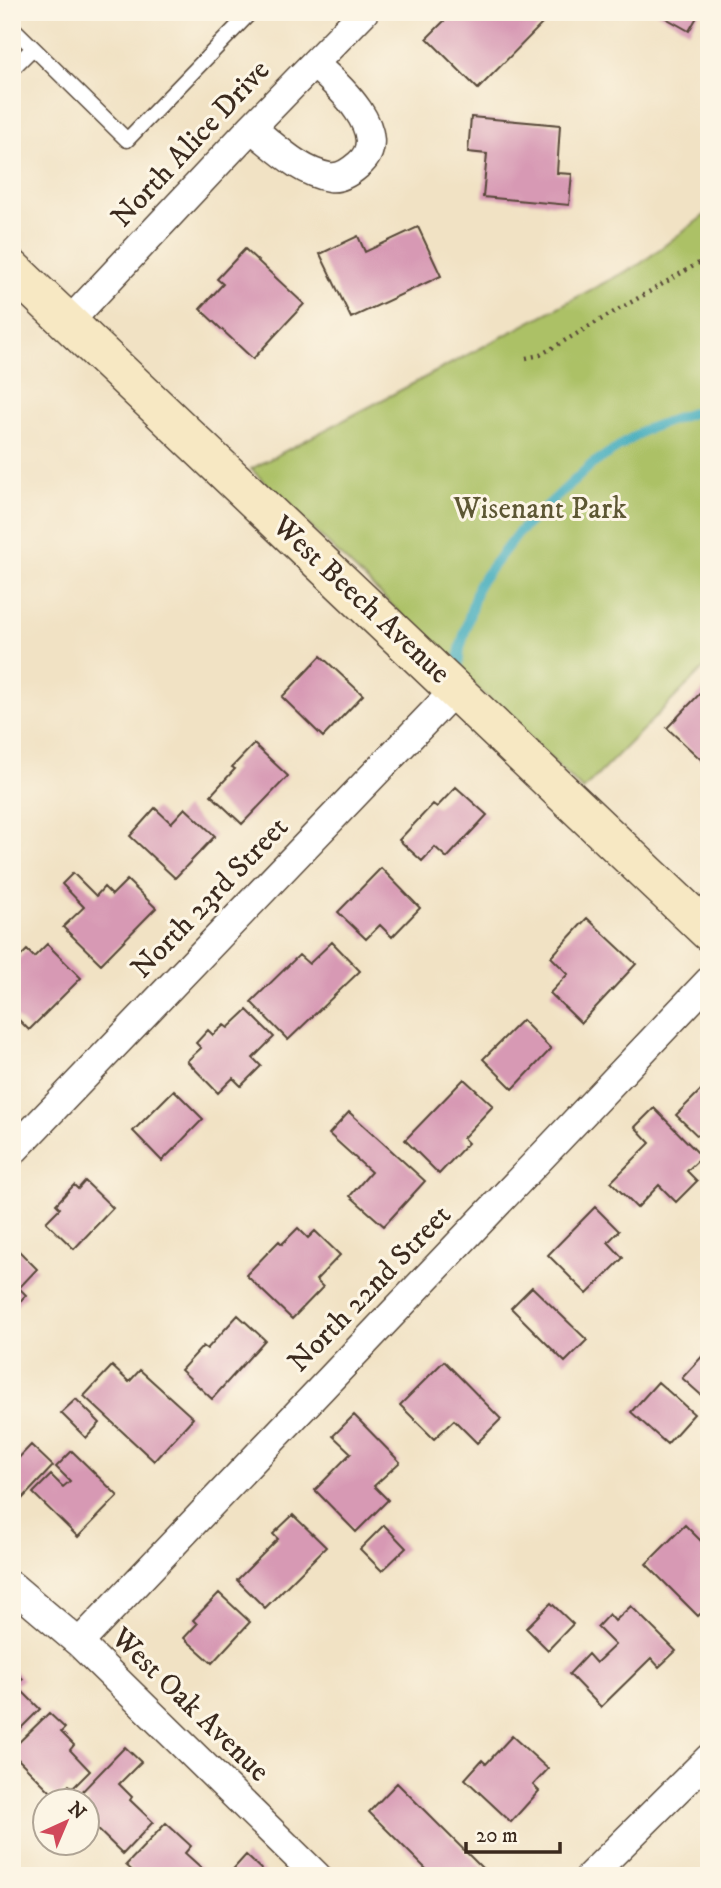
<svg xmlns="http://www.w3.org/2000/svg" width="721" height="1888" font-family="'IM FELL DW Pica',serif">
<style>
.green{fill:#acc166;stroke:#747642;stroke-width:2}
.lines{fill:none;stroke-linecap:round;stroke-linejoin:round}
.stream{stroke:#3daabc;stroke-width:10}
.building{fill:#d799b4}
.service-casing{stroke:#564637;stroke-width:17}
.minor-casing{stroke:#564637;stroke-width:31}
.secondary-casing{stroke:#564637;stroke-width:41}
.path{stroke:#564637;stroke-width:4.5;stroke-dasharray:2 5;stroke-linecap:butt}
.service{stroke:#fff;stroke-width:14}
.minor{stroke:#fff;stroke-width:28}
.secondary{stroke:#f7e8c3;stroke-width:38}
.labels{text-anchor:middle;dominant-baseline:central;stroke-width:6;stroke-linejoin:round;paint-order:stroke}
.street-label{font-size:30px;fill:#3b2a1e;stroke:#fcf5e5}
.park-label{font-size:30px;fill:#5d5734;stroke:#fcf5e5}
</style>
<rect width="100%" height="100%" fill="#fcf5e5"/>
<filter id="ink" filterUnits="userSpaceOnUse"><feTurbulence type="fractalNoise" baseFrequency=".0143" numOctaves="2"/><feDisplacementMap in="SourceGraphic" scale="14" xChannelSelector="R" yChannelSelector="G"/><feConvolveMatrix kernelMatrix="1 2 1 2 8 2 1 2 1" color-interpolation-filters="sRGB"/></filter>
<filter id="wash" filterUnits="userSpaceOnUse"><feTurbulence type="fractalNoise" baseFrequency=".00686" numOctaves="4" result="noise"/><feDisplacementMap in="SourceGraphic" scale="28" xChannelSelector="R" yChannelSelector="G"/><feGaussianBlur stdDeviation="1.57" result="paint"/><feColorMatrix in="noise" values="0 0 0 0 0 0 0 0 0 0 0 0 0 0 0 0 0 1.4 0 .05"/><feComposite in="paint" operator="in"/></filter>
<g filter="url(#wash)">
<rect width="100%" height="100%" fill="#f1e2c4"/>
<path class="green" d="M709 212V663L583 790 251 469 640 264Z"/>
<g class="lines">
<path class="stream" d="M458 669 460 649 478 585 518 533 591 465 644 430 709 407"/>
</g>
<g id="blocks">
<path class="building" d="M453 12H465L468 16 472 12H537L545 21 478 89 427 38Z
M655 12H700L689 31Z
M471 117 560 125 557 173 572 174 569 205 483 197 487 154 468 152Z
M418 227 441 276 351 318 320 254 358 236 365 252Z
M245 249 304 304 253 359 200 309 223 284 217 279Z
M321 656 363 695 323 737 282 697Z
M709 684V767L667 728Z
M254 744 288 776 242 824 211 795 235 769 232 767Z
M456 787 487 815 447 858 435 847 422 861 399 840 433 804 437 807Z
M155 808 171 823 185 808 215 836 175 878 130 836Z
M381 868 420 908 392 937 380 925 366 939 338 912Z
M73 873 96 896 104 887 112 895 127 880 156 908 101 964 63 927 84 907 62 884Z
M587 918 636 964 581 1023 550 993 568 974 551 957Z
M332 942 360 971 288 1040 251 1002 299 955 309 964Z
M47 944 81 978 29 1030 12 1013V965L27 950 34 957Z
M247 1010 274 1037 253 1058 261 1066 241 1086 233 1078 218 1093 187 1061 201 1048 196 1043 208 1030 213 1035 224 1025 228 1028Z
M522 1020 551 1049 513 1089 483 1059Z
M464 1079 493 1106 463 1138 468 1143 439 1174 405 1140Z
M709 1082V1147L676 1115Z
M174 1090 203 1119 162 1161 133 1131Z
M654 1108 702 1157 687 1171 697 1181 676 1202 659 1185 637 1208 611 1182 650 1143 635 1127Z
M349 1112 425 1181 384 1226 350 1196 371 1172 329 1134Z
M85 1181 113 1208 74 1249 46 1222 60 1208 56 1204 74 1185 78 1189Z
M595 1207 619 1231 608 1242 623 1258 587 1294 548 1255Z
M298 1228 308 1238 315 1231 340 1255 316 1280 323 1287 292 1319 246 1275 279 1241 282 1244Z
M16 1248 37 1269 19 1288 26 1295 12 1310V1251Z
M532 1287 587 1340 565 1362 511 1308Z
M238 1315 265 1340 212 1399 181 1370 203 1346 207 1349Z
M709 1349V1402L682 1378Z
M444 1361 501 1419 477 1443 454 1420 434 1439 400 1405Z
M112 1366 129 1382 140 1370 193 1418 154 1461 84 1396Z
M658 1382 694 1414 667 1444 631 1412Z
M76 1399 100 1423 86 1438 61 1413Z
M354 1415 400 1462 374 1486 388 1500 356 1532 315 1490 351 1453 333 1436Z
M31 1445 53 1466 22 1499 12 1489V1465Z
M72 1451 118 1496 78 1537 33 1493 51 1475 63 1487 70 1481 56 1467Z
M293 1515 326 1547 265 1608 237 1580 278 1539 273 1534Z
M384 1525 406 1548 382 1571 360 1549Z
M685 1525 709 1549V1606L698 1616 646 1564Z
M219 1593 250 1622 212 1663 184 1638 197 1624 193 1620Z
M551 1603 573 1624 548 1650 526 1628Z
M631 1606 676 1651 659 1667 651 1658 601 1707 569 1674 588 1654 596 1663 615 1645 597 1627 609 1614 615 1621Z
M12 1668 23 1679 16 1685 40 1709 12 1737Z
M49 1713 65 1728 61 1732 74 1745 70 1750 90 1771 73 1788 69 1785 57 1798 12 1753V1749Z
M512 1736 548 1769 533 1785 539 1791 511 1822 465 1779 482 1760 486 1764Z
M125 1747 141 1762 119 1784 132 1797 130 1800 153 1822 123 1854 88 1820V1800H74Z
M397 1783 482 1868 474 1876H433L369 1812Z
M166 1823 191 1846 185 1853 206 1872 203 1876H138L126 1865Z
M246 1855 268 1876H227Z"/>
</g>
</g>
<g filter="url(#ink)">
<use href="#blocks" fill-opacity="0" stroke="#564637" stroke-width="2"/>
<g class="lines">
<g class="service-casing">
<path id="service" d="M12 27 127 140 251 12
M12 69 33 48"/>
</g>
<g class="minor-casing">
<path id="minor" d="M251 128C275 146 299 172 329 177 340 179 350 172 358 165 395 135 336 83 314 64
M67 324 251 128 364 12
M12 1152 455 690
M12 1586 79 1643 317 1876
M79 1643 709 981
M590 1876 709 1758"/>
</g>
<g class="secondary-casing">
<path id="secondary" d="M12 269 709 932"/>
</g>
<path class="path" d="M526 358 540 355 709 257"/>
<use href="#service" class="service"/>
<use href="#minor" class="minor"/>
<use href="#secondary" class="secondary"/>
</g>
</g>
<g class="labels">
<g class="street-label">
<text transform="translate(191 144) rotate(-47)">North Alice Drive</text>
<text transform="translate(361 600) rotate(43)">West Beech Avenue</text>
<text transform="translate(210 898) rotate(-46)">North 23rd Street</text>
<text transform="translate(370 1289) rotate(-46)">North 22nd Street</text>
<text transform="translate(190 1705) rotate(44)">West Oak Avenue</text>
</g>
<g class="park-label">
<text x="540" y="509">Wisenant Park</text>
</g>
</g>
<rect width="721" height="1888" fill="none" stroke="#fcf5e5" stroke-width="42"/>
<g transform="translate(66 1822) rotate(44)"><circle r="33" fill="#fcf5e5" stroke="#afa495" stroke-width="2"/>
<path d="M0-5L12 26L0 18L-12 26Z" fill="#d1495b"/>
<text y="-10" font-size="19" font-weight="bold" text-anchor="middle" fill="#3b2a1e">N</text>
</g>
<path d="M466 1842v10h94v-10" fill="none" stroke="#3b2a1e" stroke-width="3.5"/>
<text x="476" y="1842" font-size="21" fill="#3b2a1e" stroke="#fcf5e5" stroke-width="5" paint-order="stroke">20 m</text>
</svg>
